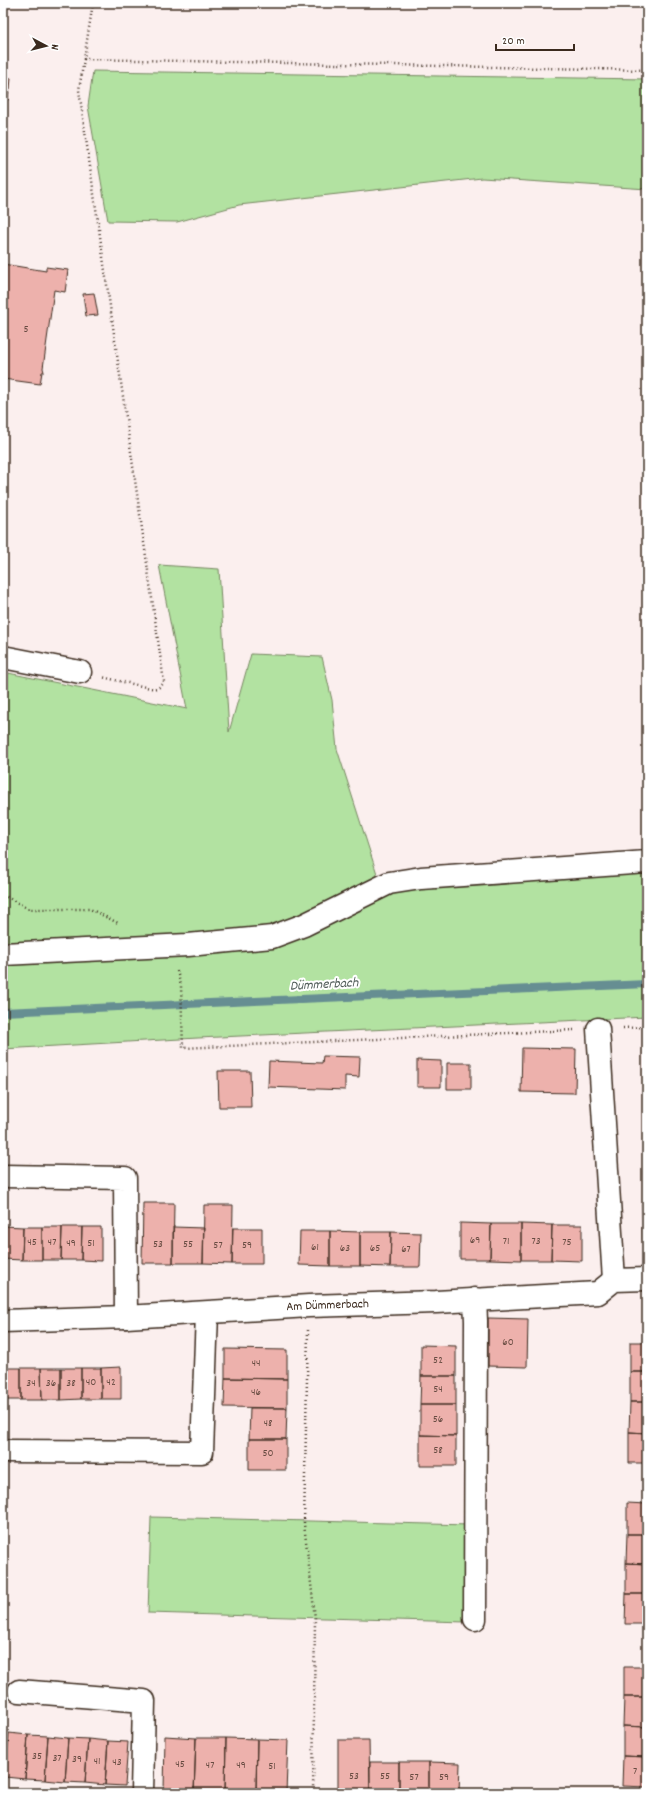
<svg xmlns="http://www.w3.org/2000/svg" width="650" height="1796" font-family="Dekko,sans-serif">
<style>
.green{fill:#b2e2a1;stroke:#768660}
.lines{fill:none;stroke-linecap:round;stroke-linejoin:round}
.stream{stroke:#668e92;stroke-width:8}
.building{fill:#edb1ac;stroke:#3b2a1e}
.minor-casing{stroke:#3b2a1e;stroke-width:25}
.path{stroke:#3b2a1e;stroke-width:2.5;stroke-dasharray:1 3;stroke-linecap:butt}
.minor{stroke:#fff;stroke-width:22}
.labels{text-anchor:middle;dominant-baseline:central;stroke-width:4;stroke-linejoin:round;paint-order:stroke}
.number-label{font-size:11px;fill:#684c42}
.street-label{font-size:13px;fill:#3b2a1e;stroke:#fff}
.water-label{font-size:14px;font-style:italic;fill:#505c58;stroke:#fff}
</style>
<rect width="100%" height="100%" fill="#fbefee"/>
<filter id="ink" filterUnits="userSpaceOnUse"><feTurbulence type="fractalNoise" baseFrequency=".025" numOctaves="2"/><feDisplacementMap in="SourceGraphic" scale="8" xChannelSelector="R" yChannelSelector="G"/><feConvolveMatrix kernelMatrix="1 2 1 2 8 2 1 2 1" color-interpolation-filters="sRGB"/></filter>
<g filter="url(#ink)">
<path class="green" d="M93 71 647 79V189L482 178 239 205 177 222 108 221 88 106Z
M159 565 219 569 229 732 251 654 322 657 332 700 337 749 378 877 647 872V1017L198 1038 3 1049V672L187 709Z
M151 1517 469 1525 466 1622 148 1613Z"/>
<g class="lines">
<path class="stream" d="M3 1012 647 984"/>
</g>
<path class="building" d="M3 77 11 78 10 89 3 88Z
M3 88 9 89 8 100H3Z
M3 264 46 271V267L68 270 65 292 54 290 43 368 44 372H42L40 384 3 379Z
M94 293 98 315 86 316 83 294Z
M522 1048 576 1049 575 1093 521 1092Z
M323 1056 360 1057 359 1077 345 1076V1090L268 1087 269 1061 322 1063Z
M417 1060 441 1061V1087H417Z
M447 1063H471V1089H447Z
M218 1071H250L251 1107H219Z
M143 1203H174L173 1263H142Z
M642 1204H647V1240H643Z
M204 1205H233L232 1264 203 1263Z
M460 1223 491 1224 490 1259H460Z
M491 1224H521V1260L490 1259Z
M521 1224 552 1225 551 1260H521Z
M552 1225H582V1261L551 1260Z
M3 1226 23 1227 22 1260 3 1259Z
M23 1227H42V1260H22Z
M42 1227H62L61 1260H42Z
M62 1227H82L81 1260H61Z
M82 1227H101V1261L81 1260Z
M173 1227 204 1228 203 1263H173Z
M233 1228H262V1264H232Z
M300 1231H330V1266L299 1265Z
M330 1231 360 1232V1266H330Z
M360 1232H391L390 1267 360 1266Z
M391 1232 421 1233 420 1267H390Z
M488 1318 528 1319 527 1367 488 1366Z
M630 1342H647V1372H630Z
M421 1345 456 1346V1376H421Z
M225 1349 287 1350V1379L225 1378Z
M121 1367V1399H101V1368Z
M3 1368H21V1400H3Z
M21 1368H41L42 1400H21Z
M41 1368H61V1400H42Z
M61 1368H81V1399L61 1400Z
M81 1368H101V1399H81Z
M630 1372H647V1402H630Z
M421 1376H456V1405H420Z
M225 1378 287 1379V1408L224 1407Z
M630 1402H647V1433L629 1432Z
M420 1405H456V1436L420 1435Z
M250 1408H287L286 1439H249Z
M629 1432 647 1433V1463H629Z
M420 1435 456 1436V1466H420Z
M249 1439H286V1470H249Z
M627 1503 647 1504V1534H627Z
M627 1534H647V1564L626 1563Z
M626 1563 647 1564V1594H626Z
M626 1594H647V1624H625Z
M624 1667H647V1697H624Z
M624 1697H647V1727L623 1726Z
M623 1726 647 1727V1757L623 1756Z
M9 1733 28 1735 25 1779 5 1777Z
M28 1735 48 1736 45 1780 25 1779Z
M48 1736 68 1738 65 1782 45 1780Z
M165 1736 196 1738 194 1793 164 1792Z
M68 1738 88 1739 85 1783 65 1782Z
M196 1738H226L225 1793H194Z
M226 1738 257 1739 256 1793H225Z
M88 1739 108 1741 105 1785 85 1783Z
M257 1739 288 1740 286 1793H256Z
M338 1740H369L370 1793H338Z
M108 1741 128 1742 125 1786 105 1785Z
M623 1756 647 1757V1787L622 1786Z
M370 1762H399V1793H370Z
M399 1762H429V1793H399Z
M429 1762 460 1763 459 1793H429Z"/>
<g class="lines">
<g class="minor-casing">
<g id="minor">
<path d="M3 657 80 672"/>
<path d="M3 954 188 945 272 937 304 925 389 883 421 878 647 862"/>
<path d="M598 1029 614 1280"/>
<path d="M3 1176 125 1178 126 1317"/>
<path id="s1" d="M3 1321 126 1317 309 1306 436 1302 598 1293 614 1280 647 1279"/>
<path d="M3 1451 202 1452 207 1313"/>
<path d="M475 1619 476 1321 475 1299"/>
<path d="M19 1691 144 1701 142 1793"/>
</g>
</g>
<path class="path" d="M93 3 84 59 647 70
M84 59 79 90 164 682C160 688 157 689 150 688L102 677
M3 895 29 909H90L118 923
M177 971 181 986 183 1048 574 1030
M623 1028 647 1027
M308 1330 304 1524 315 1618 313 1793"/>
<use href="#minor" class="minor"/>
</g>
</g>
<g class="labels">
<g class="number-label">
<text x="26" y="330">5</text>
<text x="475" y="1241">69</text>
<text x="506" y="1242">71</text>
<text x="536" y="1242">73</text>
<text x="32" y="1243">45</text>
<text x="52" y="1243">47</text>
<text x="567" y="1243">75</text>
<text x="71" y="1244">49</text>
<text x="91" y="1244">51</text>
<text x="158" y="1245">53</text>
<text x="188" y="1245">55</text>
<text x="218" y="1246">57</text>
<text x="247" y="1246">59</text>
<text x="315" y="1248">61</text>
<text x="345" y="1249">63</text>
<text x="375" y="1249">65</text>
<text x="406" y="1250">67</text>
<text x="508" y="1343">60</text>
<text x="438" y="1361">52</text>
<text x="256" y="1364">44</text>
<text x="91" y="1383">40</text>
<text x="111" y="1383">42</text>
<text x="31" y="1384">34</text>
<text x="51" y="1384">36</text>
<text x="71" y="1384">38</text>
<text x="438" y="1390">54</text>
<text x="256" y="1393">46</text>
<text x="438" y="1420">56</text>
<text x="268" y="1424">48</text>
<text x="438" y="1451">58</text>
<text x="268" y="1454">50</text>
<text x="37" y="1757">35</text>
<text x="57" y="1759">37</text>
<text x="77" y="1760">39</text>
<text x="97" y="1762">41</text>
<text x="117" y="1763">43</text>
<text x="180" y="1765">45</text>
<text x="210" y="1766">47</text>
<text x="241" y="1766">49</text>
<text x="272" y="1767">51</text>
<text x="635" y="1772">7</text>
<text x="354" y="1777">53</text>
<text x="385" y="1777">55</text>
<text x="414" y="1778">57</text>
<text x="444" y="1778">59</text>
</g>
<g class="street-label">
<text stroke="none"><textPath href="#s1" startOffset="325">Am Dümmerbach</textPath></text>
</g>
<g class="water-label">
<text transform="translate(324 985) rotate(-3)">Dümmerbach</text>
</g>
</g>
<rect width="650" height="1796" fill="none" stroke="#fff" stroke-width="16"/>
<rect x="8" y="8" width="634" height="1780" fill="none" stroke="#3b2a1e" stroke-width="1.5" filter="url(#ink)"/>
<g transform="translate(46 46) rotate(97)" stroke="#ffffff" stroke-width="3" paint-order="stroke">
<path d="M0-3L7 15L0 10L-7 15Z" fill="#3b2a1e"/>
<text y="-6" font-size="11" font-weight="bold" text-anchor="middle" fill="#3b2a1e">N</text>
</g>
<path d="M496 44v6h78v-6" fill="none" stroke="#3b2a1e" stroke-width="2"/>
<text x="502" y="44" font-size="12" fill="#3b2a1e" stroke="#ffffff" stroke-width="3" paint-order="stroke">20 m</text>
</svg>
